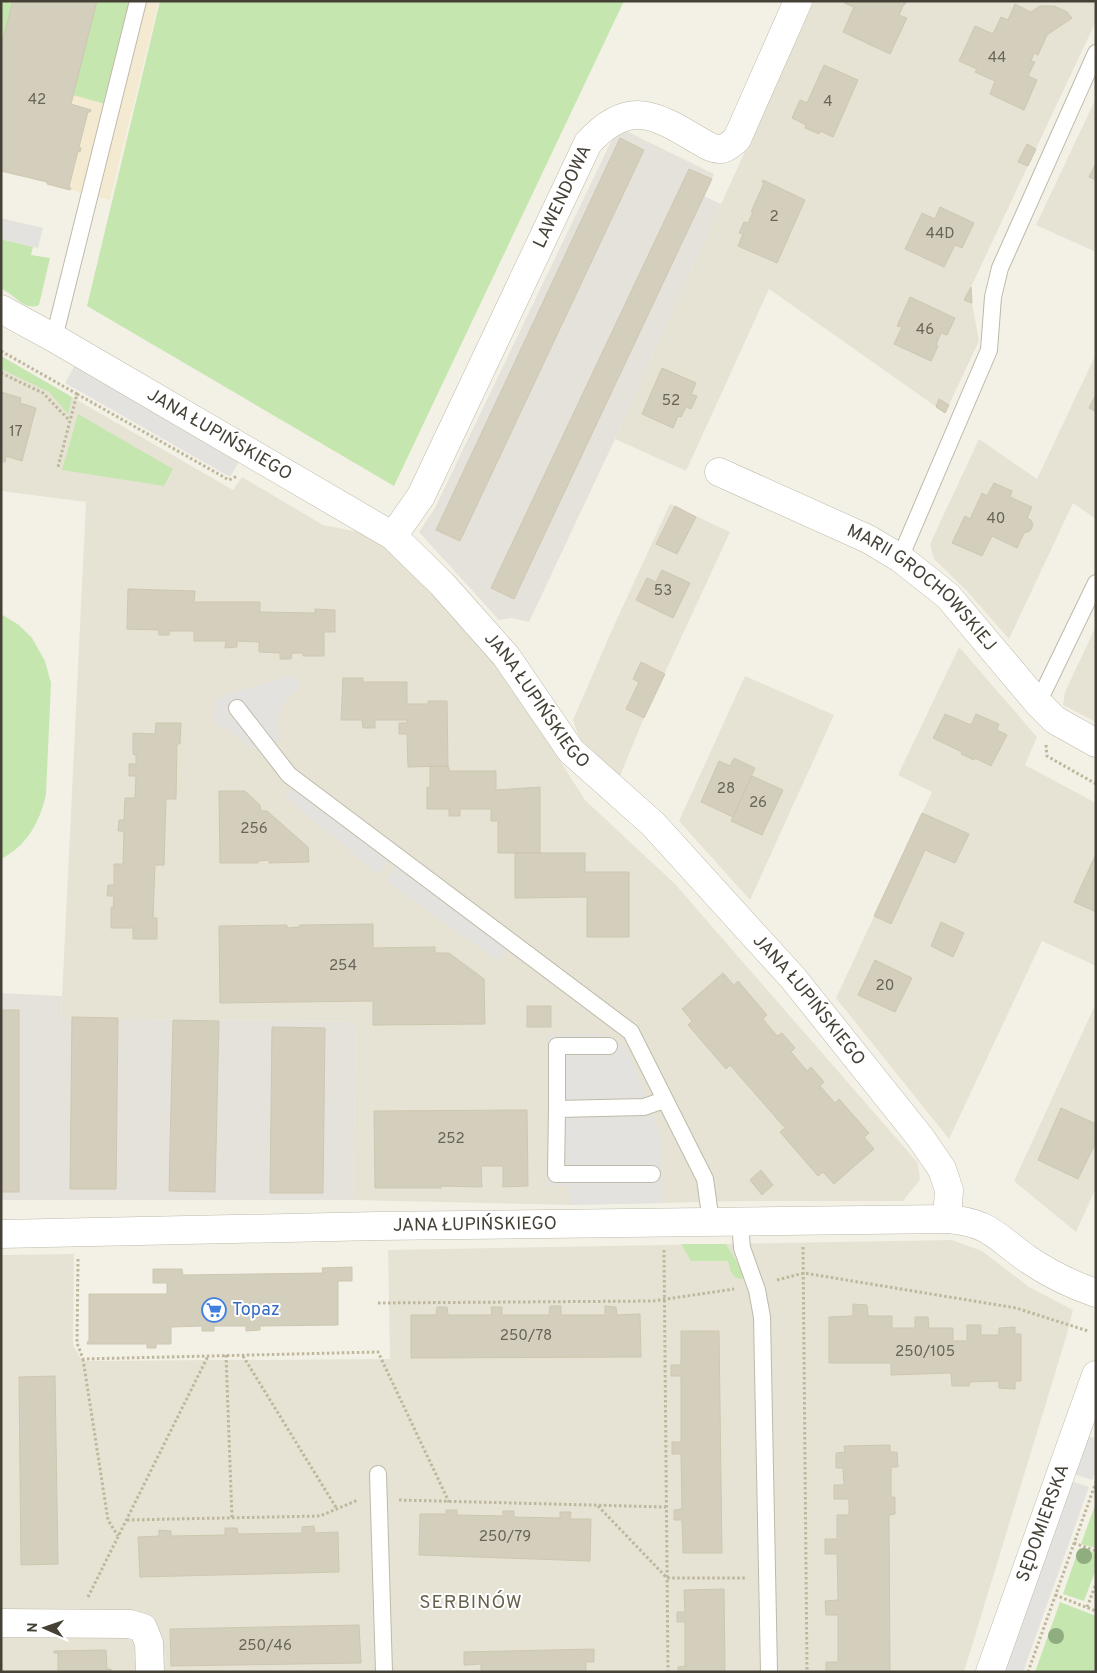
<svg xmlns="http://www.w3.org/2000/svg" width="1097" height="1673" font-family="Overpass,sans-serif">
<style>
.residential{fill:#e6e3d5}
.commercial{fill:#f4ead2}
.industrial{fill:#e5e2db}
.green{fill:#c6e6b0}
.parking{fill:#e4e2de}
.building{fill:#d4cebc;stroke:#cec7b0}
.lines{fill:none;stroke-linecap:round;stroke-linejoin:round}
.service-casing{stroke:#bebaa9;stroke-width:18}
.minor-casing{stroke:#bebaa9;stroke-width:29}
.path{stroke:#bfb79b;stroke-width:3;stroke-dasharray:2.5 2.5;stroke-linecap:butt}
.service{stroke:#fff;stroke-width:16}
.minor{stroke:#fff;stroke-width:28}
.tree{fill:#8fad7f}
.labels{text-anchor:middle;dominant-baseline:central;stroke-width:4;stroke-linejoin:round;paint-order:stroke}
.number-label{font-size:15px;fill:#696458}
.street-label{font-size:18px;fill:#454136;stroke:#fff}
.shop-label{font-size:18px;fill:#366cbe;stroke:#fff;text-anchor:start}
.neighbourhood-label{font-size:19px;letter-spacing:1px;fill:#68614d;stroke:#fff}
</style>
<rect width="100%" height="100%" fill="#f3f1e6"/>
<path class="residential" d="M814 1H1096V21L971 287 972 303 979 341 945 413 769 289 686 471 615 439 721 204Z
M1096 98V252L1036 225Z
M1096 354V519L1073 503 1009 639 967 591 934 559 930 544 979 439 1037 479Z
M1 356 233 490 242 477 323 525 359 532 377 541 437 595 508 679 585 800 675 884 918 1163 920 1180 903 1201H749L571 1205 353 1200 356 1022 61 1018 86 502 1 491Z
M670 504 730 532 644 718 620 776 582 743 577 732 573 720 612 630Z
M1096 626V722L1063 705 1065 692Z
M959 647 1037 737 1025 765 1096 803V966L1042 941 949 1139 836 998 932 792 898 775Z
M745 676 834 715 750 900 679 821Z
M1096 1003V1188L1076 1232 1014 1181Z
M952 1240 982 1251 1029 1287 1073 1310 1067 1334 964 1672H1V1255L74 1254 73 1345 82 1361 390 1359 388 1250Z"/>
<path class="commercial" d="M1 1H159L110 200 47 184Z"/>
<path class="industrial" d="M618 127 714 174 704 196 721 204 615 439 529 622 512 618 499 620 419 532 435 508Z
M1 993 62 996 61 1018 356 1022 353 1200H1Z"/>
<path class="green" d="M1 1H13L1 46Z
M97 1H130L105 104 73 95Z
M160 1H624L394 486 87 306Z
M1 239 33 247 31 255 50 258 39 305C24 312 14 293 1 289Z
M1 356 72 397 68 414 49 392 1 369Z
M78 414 173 469 164 486 62 470Z
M1 614 19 625 32 638 45 661 51 683 46 794C40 822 27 846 1 859Z
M681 1244H726L744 1274 742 1279C731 1278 730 1270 728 1261H691Z
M1096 1502V1548L1081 1544Z
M1079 1548 1096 1553V1569L1084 1601 1063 1594Z
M1060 1602 1096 1616V1672H1035Z"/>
<path class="parking" d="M1 218 43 228 38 248 1 239Z
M75 365 240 460 230 477 65 383Z
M287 675 292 676 301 686 286 700 280 711 277 726 280 738 266 757 212 720 217 700 227 694 266 683Z
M295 783 389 860 378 874 284 796Z
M396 866 508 948 498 961 386 880Z
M600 1034 626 1048 650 1105 661 1138 663 1203 571 1205 569 1186H547L548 1035Z
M1088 1436 1096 1439V1470L1092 1480 1074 1474Z
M1071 1481 1089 1487 1023 1672H1003Z"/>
<path class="building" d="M13 1H97L71 104 91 110 90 112H88L79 147 81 148 80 152 78 151 69 187 71 188 70 190 47 184V182L1 171V46Z
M845 1H902L906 3 905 5 904 4 899 15 907 18 890 54 843 32 854 7 844 3Z
M1015 4 1031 12 1040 6H1054L1067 12 1072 18 1047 35 1038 55 1034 53 1031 61 1035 62 1028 76 1037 80 1024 110 990 94 995 81 975 72 977 69 959 61 975 26 993 34 1001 17 1008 20Z
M824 65 858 80 833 137 820 131 819 134 805 128 806 125 792 118 800 100 807 103Z
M620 138 644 150 460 541 436 530Z
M1027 144 1036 149 1028 166 1018 162Z
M1096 163V180L1089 177Z
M689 169 712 179 514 599 491 588Z
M763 180 805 200 777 263 738 246 743 234 739 233 744 222 748 223 753 212H751L764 183 762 182Z
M940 207 974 223 962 248 955 245 944 267 905 249 922 213 935 219Z
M971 287 972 303 964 300Z
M910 297 955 318 947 335 941 333 936 345 938 346 931 361 894 344 902 327 897 326Z
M662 368 696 383 691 394 697 396 691 409 686 407 681 417 678 416 673 428 642 414Z
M1 392 21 398 20 403 36 408 22 461 6 456 5 462 1 461Z
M1096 394V412L1089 408Z
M939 399 949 405 945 413 936 407Z
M994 483 1012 491 1010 497 1032 507 1027 518 1031 520 1033 525 1030 531 1024 533 1017 548 992 536 982 556 952 543 965 516 970 519 982 493 987 496Z
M675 506 696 517 677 554 656 544Z
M662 570 690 583 673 618 636 600 647 578 656 582Z
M128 589 195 591 194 602H260V612L315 613V609L335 610V632H324V656H303V653H292L291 659H280V653L259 652V642L237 641V647L225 648 226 641H194V631H169V635H159V630L127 629Z
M641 662 665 674 644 718 626 709 639 682 633 679Z
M343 678H363V682H407V704H428V701H447L448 766 408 767 407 734H399V723H407V720H375V728H363L362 720H341Z
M945 714 971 725 976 714 999 724 997 730 1007 735 991 766 975 758 974 760 961 754 962 752 933 738Z
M156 723H181L180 744H177L176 799H166L164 865H155L153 918H157V939H133V928H111V907L113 908 114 896H107L108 885H114V864H123L124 831H118L119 820H124L125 798H135L136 776H129V764H136V755L133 754V733L155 734Z
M734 758 755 768 733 817 701 802 719 761 730 766Z
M430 766H448L450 771H496V790L540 787V853H498V821H491V809H460V816H449V809H427V787L430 788Z
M752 776 783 790 762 835 731 821Z
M219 791H245L260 805 261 811H267L308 847 309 862 269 863V860L258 861V863H220Z
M922 813 969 834 955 863 925 850 891 924 874 916Z
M515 853H585V872H629V937H587V897L515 898Z
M1096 854V912L1074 902Z
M941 922 964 933 953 957 931 946Z
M373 924V948L435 947V953H449L484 979 485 1024 373 1025V1001L220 1003 219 926 287 925V928L299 927 300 925Z
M875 960 912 978 895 1012 858 995Z
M723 973 734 985 738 981 767 1015 763 1019 777 1036 782 1033 795 1048 791 1052 807 1071 811 1067 824 1082 820 1086 835 1103 839 1099 869 1133 864 1137 874 1149 834 1184 823 1172 818 1176 780 1132 785 1128 730 1065 726 1069 688 1025 692 1021 682 1009Z
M527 1006H551V1027H527Z
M1 1010H19V1192H1Z
M72 1017 118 1018 116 1189H70Z
M173 1020 219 1021 215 1192 169 1191Z
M272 1027 325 1028 323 1193H270Z
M1061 1108 1096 1124V1142L1078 1179 1038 1160Z
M527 1110 528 1186 503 1187V1166H481L482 1187 441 1186V1188H375L374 1111Z
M761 1170 773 1185 762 1195 750 1180Z
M352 1267V1281H338V1325L260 1326V1330L246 1331V1326H214V1331H202V1326L171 1327V1344H156V1348H147V1344H87L88 1341H89V1294H167V1283H153V1269H182L183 1275 323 1273 322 1268Z
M853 1304 867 1305 868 1316H892V1328H915V1317H928L929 1328H953V1341H967V1325H981V1335H999V1328L1015 1327V1334H1021V1381H1015V1389L999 1388V1381L970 1382 969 1386H952L951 1373 891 1375V1363H829V1317L853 1316Z
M550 1306H561V1315H605V1306L616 1307 617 1315 640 1314 641 1357 411 1358V1315H436L437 1307H447L448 1315H492L491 1307H502V1315H549Z
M681 1331H719L722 1553H683L682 1520H674V1510L682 1509 681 1454H672V1442H681V1376H671V1365H681Z
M55 1376 58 1564 21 1565 19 1377Z
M890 1445V1452H897L898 1467H891V1497H895V1514L889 1515 890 1672H826V1662H838V1615H826L825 1601 838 1600 837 1554H825V1539H837V1515H849V1499H834V1485H844L843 1468H836V1453L845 1452 844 1446Z
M446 1510H457V1515L503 1516V1511H514V1517L560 1518V1512H571L570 1519H591L590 1561 419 1555 420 1514H446Z
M314 1526 315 1533 338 1532 339 1572 140 1577 138 1537 159 1536V1530L171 1531V1536L225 1535V1528H237L238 1534 302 1533V1527Z
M724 1589 725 1672H678V1667L685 1666V1622H677V1612H685L684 1590Z
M359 1625 361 1663 171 1666 170 1629Z
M594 1649V1662H586V1672H481V1664L464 1665V1652Z
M106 1650 107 1669H111V1672H58V1653H54V1651Z"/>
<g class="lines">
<g class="service-casing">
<path id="service" d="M54 338 138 1
M900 558 989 350 993 297 1000 268 1096 53
M1038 703 1096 583
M237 708 289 775 631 1032 705 1179 711 1222
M557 1109V1046H609
M652 1174H556L557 1109 644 1107 664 1100
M740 1222 742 1248 757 1290 762 1317 769 1672
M378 1474 384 1672"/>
</g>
<g class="minor-casing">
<g id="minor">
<path id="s1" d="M1 309 54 338 393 536 442 584 506 656 571 751 653 824 762 944 793 978 920 1137 942 1169 949 1190 947 1219"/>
<path id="s2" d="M719 472 868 539 900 558 948 596 1038 703 1055 720 1096 743"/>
<path id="s3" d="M393 536 421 496 588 143C627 100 653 113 696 139 704 143 712 150 721 149 728 148 732 143 737 139L798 1"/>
<path id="s4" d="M1 1234 378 1226 947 1219C990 1222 997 1238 1029 1260 1050 1274 1072 1285 1096 1293"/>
<path d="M1 1623 130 1624 143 1628 149 1643 150 1672"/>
<path id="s5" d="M990 1672 1096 1375"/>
</g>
</g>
<path class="path" d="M1 351 77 394 58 467
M1 373 43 393 69 420
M77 394 229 480 237 476
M1046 745 1047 756 1096 784
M803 1247 807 1672
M664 1250 668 1672
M78 1259 77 1343 83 1359 378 1352 449 1502
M777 1280 804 1273 1016 1308 1088 1331
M378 1303 653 1301 734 1289
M226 1355 232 1518
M243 1356 337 1509
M83 1359 108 1520 118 1536
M399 1500 666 1507
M598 1506 667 1578H746
M127 1520 320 1516 358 1500
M1074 1543 1096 1551
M1055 1595 1096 1611
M88 1597 208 1356
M1087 1607 1096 1584
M1028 1672 1096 1482"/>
<use href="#service" class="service"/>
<use href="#minor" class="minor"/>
</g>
<g class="tree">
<circle cx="1084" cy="1556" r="8"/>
<circle cx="1056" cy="1636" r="8"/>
</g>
<defs>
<g id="supermarket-ring" transform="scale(1.25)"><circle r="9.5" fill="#fff" stroke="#3f7fe0" stroke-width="1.5"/><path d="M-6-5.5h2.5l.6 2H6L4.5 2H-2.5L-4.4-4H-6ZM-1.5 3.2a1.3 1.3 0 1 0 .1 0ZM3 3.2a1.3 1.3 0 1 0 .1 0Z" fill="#3f7fe0"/></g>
</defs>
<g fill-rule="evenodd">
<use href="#supermarket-ring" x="214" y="1310"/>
</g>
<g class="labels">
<g class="number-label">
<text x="997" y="58">44</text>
<text x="37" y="100">42</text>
<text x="828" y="102">4</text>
<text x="774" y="217">2</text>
<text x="940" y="234">44D</text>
<text x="925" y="330">46</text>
<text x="671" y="401">52</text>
<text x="16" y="432">17</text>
<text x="996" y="519">40</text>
<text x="663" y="591">53</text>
<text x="726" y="789">28</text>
<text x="758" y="803">26</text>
<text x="254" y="829">256</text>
<text x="343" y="966">254</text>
<text x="885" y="986">20</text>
<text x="451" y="1139">252</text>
<text x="526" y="1336">250/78</text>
<text x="925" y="1352">250/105</text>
<text x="505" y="1537">250/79</text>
<text x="265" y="1646">250/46</text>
</g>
<g class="street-label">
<text stroke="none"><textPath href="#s3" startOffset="380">LAWENDOWA</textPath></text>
<text stroke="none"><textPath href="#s1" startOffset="252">JANA ŁUPIŃSKIEGO</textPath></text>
<text stroke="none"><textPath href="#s2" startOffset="236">MARII GROCHOWSKIEJ</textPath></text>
<text stroke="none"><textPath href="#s1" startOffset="672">JANA ŁUPIŃSKIEGO</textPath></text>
<text stroke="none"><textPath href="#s1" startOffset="1078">JANA ŁUPIŃSKIEGO</textPath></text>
<text stroke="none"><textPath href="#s4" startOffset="474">JANA ŁUPIŃSKIEGO</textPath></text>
<text stroke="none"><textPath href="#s5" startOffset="158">SĘDOMIERSKA</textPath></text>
</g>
<g class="shop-label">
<text x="232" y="1310">Topaz</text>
</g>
<g class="neighbourhood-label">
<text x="471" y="1603">SERBINÓW</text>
</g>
</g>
<rect width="1097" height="1673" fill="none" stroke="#454136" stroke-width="5"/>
<g transform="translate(45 1628) rotate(272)" stroke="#ffffff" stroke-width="4" paint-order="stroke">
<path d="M0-4L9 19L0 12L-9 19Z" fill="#454136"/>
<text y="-8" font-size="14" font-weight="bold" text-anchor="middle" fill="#454136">N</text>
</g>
</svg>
